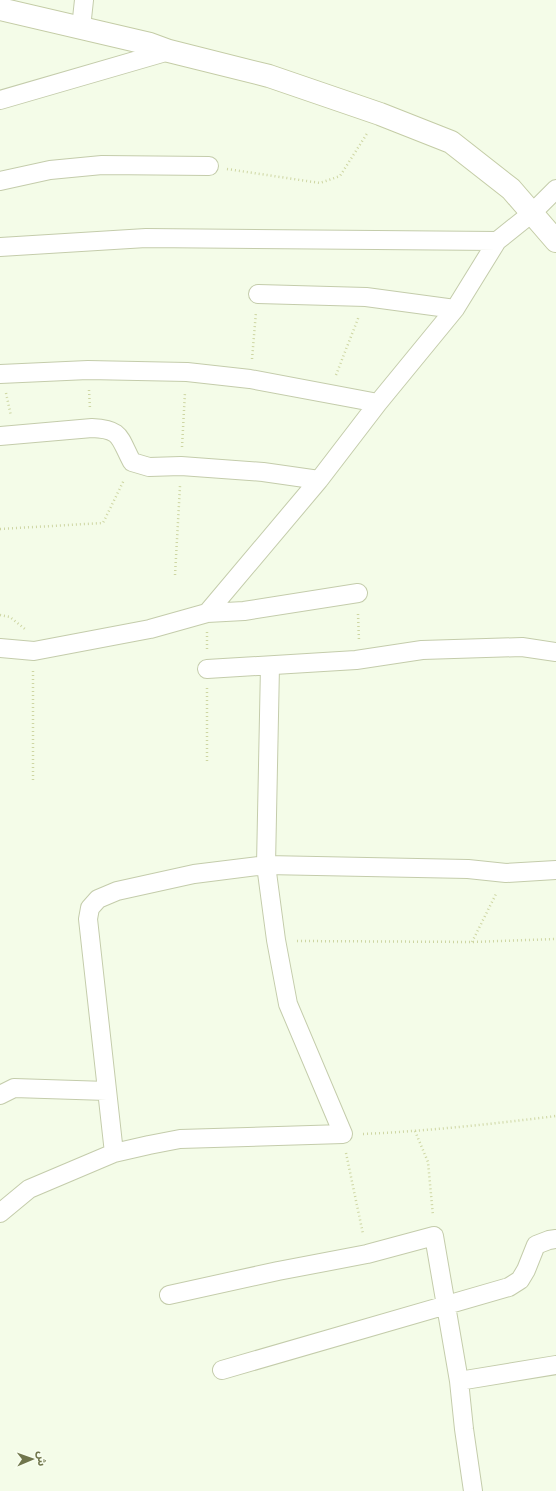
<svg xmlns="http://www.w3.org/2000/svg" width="556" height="1491" font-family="'Roboto Condensed','Noto Sans Arabic',sans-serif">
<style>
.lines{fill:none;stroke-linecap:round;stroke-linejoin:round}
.street-casing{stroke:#c4ccab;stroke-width:20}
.secondary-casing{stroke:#c4cca6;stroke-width:24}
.path{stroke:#ced6a3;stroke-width:2.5;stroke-dasharray:1 3;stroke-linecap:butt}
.street{stroke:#fff;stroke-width:18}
.secondary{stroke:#fff;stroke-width:22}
</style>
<rect width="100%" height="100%" fill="#f4fce8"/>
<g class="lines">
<g class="street-casing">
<path id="street" d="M81 28 84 0
M0 100 169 51
M0 181 50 170 102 165 209 166
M0 247 146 238 497 241
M258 294 366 297 455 309
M0 374 88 370 187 372 250 379 378 403
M0 436 92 428C122 429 119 438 132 462L149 467 181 466 263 472 319 480
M207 613 319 480 378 403 455 309 497 241 532 213 556 189
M0 648 34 651 150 629 207 613 244 611 358 593
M207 669 356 660 422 650 522 647 556 652
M0 1095 14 1088 107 1091
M114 1153 88 919 90 908 98 899 117 891 194 874 266 865 468 869 506 873 556 870
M0 1213 29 1189 114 1153 149 1145 180 1139 343 1134 288 1004 276 940 266 865 270 666
M169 1295 278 1271 367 1254 434 1236 459 1381 464 1429 473 1491
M222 1370 509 1287 520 1280 526 1270 536 1245 549 1240 556 1239
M459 1381 556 1365"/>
</g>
<g class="secondary-casing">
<path id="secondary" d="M0 9 150 44 169 51 269 76 380 114 451 142 511 189 556 241"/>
</g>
<path class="path" d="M227 169 320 183 340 176 368 132
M252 359 256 312
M336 375 359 316
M89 390 90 409
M6 393 11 416
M182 447 185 392
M0 529 103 523 124 480
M175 575 180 486
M358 614 359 641
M0 615 10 617 25 629
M207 632V649
M207 688V764
M33 780V670
M297 941 472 942 556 939
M472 942 497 892
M415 1131 428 1162 433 1216
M363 1134C428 1131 492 1124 556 1116
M346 1153 363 1234"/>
<use href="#street" class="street"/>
<use href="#secondary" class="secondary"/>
</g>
<g transform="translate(32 1459) rotate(88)" stroke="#f8feee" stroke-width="3" paint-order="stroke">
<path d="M0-3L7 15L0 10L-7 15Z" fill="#70764c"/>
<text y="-6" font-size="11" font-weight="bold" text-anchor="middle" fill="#70764c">ش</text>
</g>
</svg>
